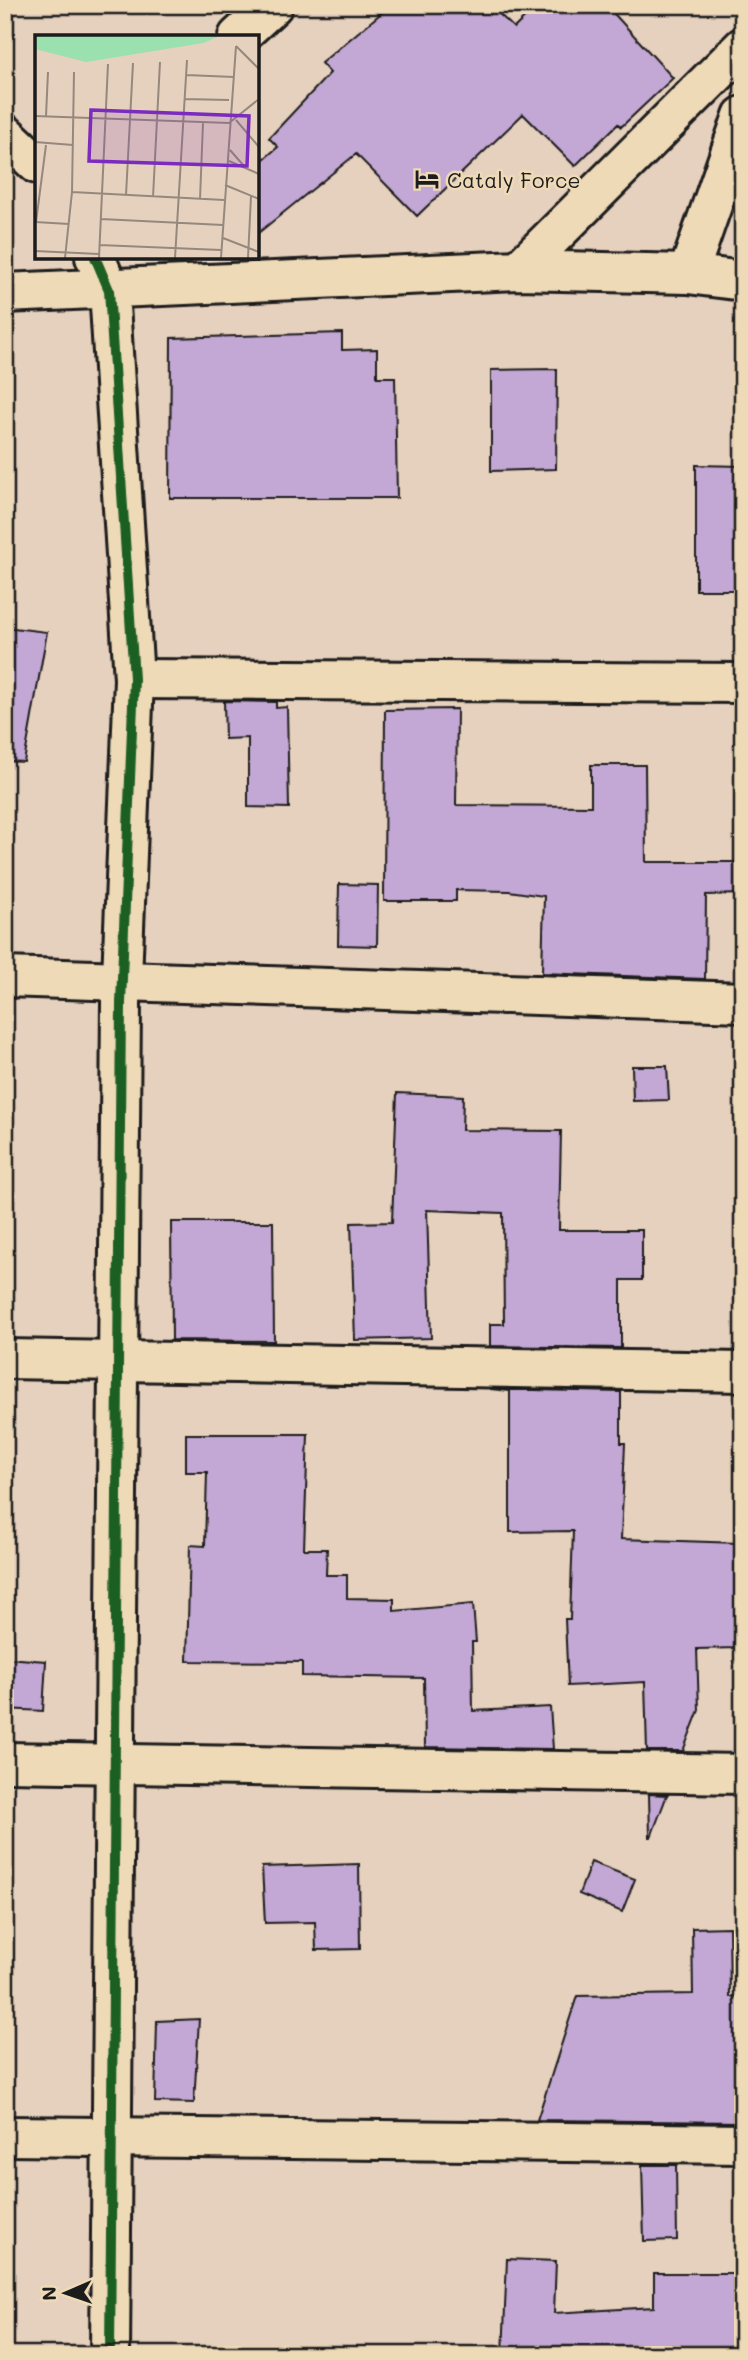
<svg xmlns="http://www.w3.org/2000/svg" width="748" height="2360" font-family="Mali,sans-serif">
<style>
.building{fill:#c3a7d4;stroke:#1c1c1c;stroke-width:2}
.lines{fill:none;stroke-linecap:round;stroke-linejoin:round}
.street-casing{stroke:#1c1c1c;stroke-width:44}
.secondary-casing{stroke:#1c1c1c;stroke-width:44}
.street{stroke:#efdab8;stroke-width:38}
.secondary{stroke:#efdab8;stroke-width:38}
.cycleway-casing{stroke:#efdab8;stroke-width:15}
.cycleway{stroke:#1b5e20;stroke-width:10}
.labels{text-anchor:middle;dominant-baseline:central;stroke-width:5;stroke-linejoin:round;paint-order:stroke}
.poi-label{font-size:21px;fill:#1c1c1c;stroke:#efdab8;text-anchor:start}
.inset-road{fill:none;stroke:#95887d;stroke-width:2}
.view{fill:#7b2cbf;fill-opacity:0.15;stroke:#7b2cbf;stroke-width:3.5}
.inset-edge{fill:none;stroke:#1c1c1c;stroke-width:3.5}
</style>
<rect width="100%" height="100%" fill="#e6d0be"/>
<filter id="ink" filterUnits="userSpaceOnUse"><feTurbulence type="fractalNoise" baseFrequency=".0143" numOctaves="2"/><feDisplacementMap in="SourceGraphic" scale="14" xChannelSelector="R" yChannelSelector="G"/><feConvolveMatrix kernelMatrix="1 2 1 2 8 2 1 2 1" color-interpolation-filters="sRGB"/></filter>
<g filter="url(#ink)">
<path class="building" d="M391 5H490L514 28 538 5H606L673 78 621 127 618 124 575 166 523 114 417 216 356 154 257 234V165L278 147 269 138 330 73 321 63Z
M342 333V350L377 349V377H395L397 498H170L171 338Z
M557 369 556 469 491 471V370Z
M696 465 743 466V590H696Z
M5 627 47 632 24 762 5 761Z
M224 701 276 702V708L287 707 289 808 248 807V738L225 739Z
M457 709 456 805 591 806V765H645L646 862H743V894L706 895 705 979 542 973 544 896 509 891 456 890V901H384L385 710Z
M339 884 378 885 377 946 338 945Z
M632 1066H667L669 1100 633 1101Z
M397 1093 463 1096 462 1130 561 1131 559 1230H642V1280H621V1348L490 1346V1324H504L503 1213 427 1210 431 1338 355 1340 351 1223 392 1222Z
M171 1222H273L274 1341 172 1340Z
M490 1389 621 1392V1443H625L621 1539 739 1543 737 1648 697 1649 699 1710 683 1751H647L645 1682 568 1686 565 1619H570L573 1531 510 1532V1391Z
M186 1434H308L304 1549H327L326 1575H347V1598L394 1599V1611L473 1604 476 1642H472L473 1711 550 1707 553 1749 425 1747 424 1678 302 1676V1662L187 1661 190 1545 205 1546 207 1472H186Z
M5 1658 46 1661 43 1711 5 1709Z
M649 1794 667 1795 651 1837H650Z
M591 1862 635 1879 622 1912 579 1894Z
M359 1864 360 1949 316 1950 315 1922 265 1923 262 1867Z
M729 1927 730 1997 743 1996V2122L537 2120 577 1996 693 1994 692 1928Z
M199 2019 194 2103 155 2102 157 2021Z
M642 2165H676L677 2240 644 2241Z
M507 2259 556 2261 554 2313 654 2307V2273H743V2353L503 2355Z"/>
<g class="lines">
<g class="street-casing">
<path id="street" d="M238 37 273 5
M519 270 743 47
M688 274 743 116
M5 293 519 270 688 274 743 281
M134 679 743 683
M5 977 743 1002
M5 1359 743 1372
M5 1762 743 1774
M5 2136 743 2144"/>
</g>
<g class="secondary-casing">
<path id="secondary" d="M5 134 37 164
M95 257 109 290 134 679 121 1003 110 2355"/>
</g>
<use href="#street" class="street"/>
<use href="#secondary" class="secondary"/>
<g class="cycleway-casing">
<path id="cycleway" d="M95 257 109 290 134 679 121 1003 110 2355"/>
</g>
<use href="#cycleway" class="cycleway"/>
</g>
</g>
<defs>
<g id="hotel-bare" transform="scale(1.89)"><path d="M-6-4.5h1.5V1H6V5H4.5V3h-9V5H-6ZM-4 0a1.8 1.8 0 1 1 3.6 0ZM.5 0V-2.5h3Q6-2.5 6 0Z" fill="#1c1c1c" stroke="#efdab8" stroke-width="2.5" paint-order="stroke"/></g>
</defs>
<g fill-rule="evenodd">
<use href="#hotel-bare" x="427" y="179"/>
</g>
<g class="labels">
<g class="poi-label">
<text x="447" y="179">Cataly Force</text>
</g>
</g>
<g transform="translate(35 35)">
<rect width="224" height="224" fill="#e6d0be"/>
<path d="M0 1H185L168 8 51 27 0 14Z" fill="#9ae1af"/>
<path class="inset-road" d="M201 11 224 34M151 40 199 42M149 64 194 65M0 81 194 88 224 64M11 81 13 37M201 85 224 112M0 107 38 110M195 115 209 131M194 126 224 139M190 150 224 164M37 157 189 165M91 160 98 28M118 162 125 27M165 164 168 88M66 184 188 190M0 187 34 189M1 187 11 110M188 203 224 217M64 210 186 215M0 216 64 219M30 223 37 157 39 37M64 223 73 29M140 223 152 25M186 223 201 11M213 223 216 161"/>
<path class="view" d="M56 75 214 81 212 131 54 126Z"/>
<rect width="224" height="224" class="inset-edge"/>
</g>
<rect width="748" height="2360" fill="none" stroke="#efdab8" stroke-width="28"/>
<rect x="14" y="14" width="720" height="2332" fill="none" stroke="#1c1c1c" stroke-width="2.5" filter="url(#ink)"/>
<g transform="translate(66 2293) rotate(268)" stroke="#efdab8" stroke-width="5" paint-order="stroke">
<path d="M0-5L12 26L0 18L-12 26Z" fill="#1c1c1c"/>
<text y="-10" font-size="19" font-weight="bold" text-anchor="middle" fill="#1c1c1c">N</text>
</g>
</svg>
